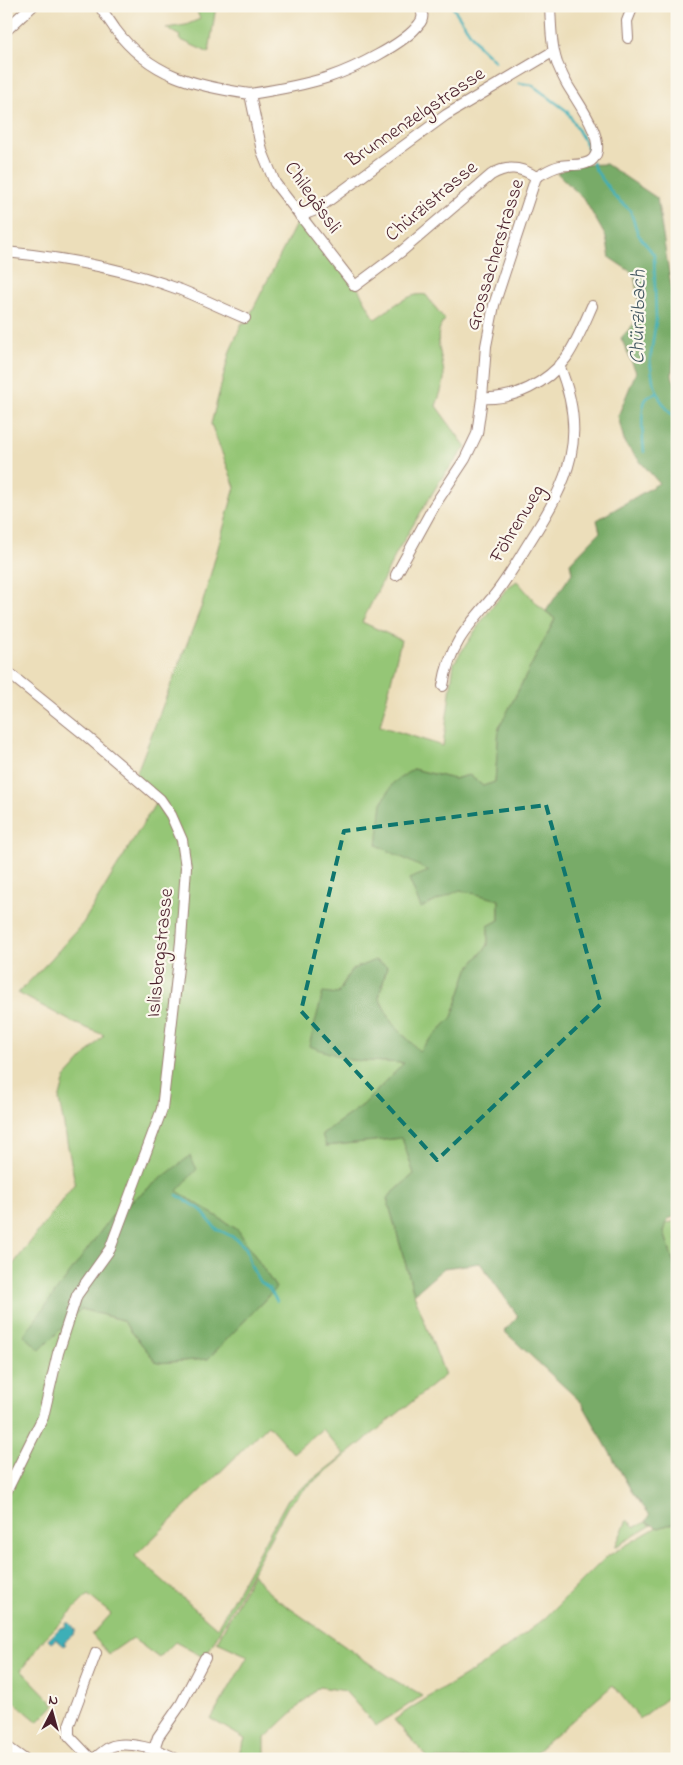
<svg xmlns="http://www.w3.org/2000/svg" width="683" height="1765" font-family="'Indie Flower',sans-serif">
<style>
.green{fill:#95c676;stroke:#707250;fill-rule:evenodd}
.forest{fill:#78ab67;stroke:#616549}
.water{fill:#3eafb7;stroke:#446771}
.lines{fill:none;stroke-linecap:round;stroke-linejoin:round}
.stream{stroke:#3eafb7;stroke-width:2.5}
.minor-casing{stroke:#9b7e72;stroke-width:12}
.tertiary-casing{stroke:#9b7e72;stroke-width:13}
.minor{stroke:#fff;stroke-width:10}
.tertiary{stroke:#fff;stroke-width:11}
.marked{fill:none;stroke:#0f766e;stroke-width:4;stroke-dasharray:10 6;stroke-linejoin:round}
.labels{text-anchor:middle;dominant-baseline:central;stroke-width:4.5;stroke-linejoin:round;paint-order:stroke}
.street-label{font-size:20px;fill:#4a1f2b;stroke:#fbf7ec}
.water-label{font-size:21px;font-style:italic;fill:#455963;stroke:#fbf7ec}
</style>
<rect width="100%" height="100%" fill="#fbf7ec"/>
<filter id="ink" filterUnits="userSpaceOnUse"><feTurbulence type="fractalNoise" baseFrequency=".02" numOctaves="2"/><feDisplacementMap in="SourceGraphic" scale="10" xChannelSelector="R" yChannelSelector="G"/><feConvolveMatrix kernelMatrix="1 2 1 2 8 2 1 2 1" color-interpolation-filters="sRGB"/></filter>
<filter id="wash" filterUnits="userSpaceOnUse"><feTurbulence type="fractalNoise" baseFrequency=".0096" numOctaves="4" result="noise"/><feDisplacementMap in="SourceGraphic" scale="20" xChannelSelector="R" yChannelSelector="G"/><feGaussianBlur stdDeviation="1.12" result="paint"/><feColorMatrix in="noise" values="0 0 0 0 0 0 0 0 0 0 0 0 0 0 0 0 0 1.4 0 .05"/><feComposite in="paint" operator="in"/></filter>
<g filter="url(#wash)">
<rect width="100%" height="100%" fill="#ecdeba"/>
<path class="green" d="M195 6H216L209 53 179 39 180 36 166 28 186 25 200 19Z
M298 220H307L351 276 375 319C389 310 409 291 426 295L445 320C430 335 445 360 444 379 443 387 439 397 436 406L466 447 441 479 398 550 362 622 401 640 380 726 443 746 454 663 481 622 507 588 517 581 539 606 555 619 499 728 495 782 483 786 469 775 454 779 413 769 430 871 460 890 499 899V920L488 926V945L468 969 452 1017 419 1051 392 1023 379 998 387 966 351 970 338 994 350 1060 404 1063 363 1105 322 1134 326 1146 402 1138 414 1174 387 1198 414 1294 445 1375 307 1487 288 1506 205 1658 175 1642 159 1658 132 1638 109 1654 92 1635 111 1614 88 1595 44 1639 21 1670 55 1705 38 1722 6 1695V1274L75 1183 59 1100 65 1078 104 1035 74 1023 18 993 52 958 83 923 155 804 160 799 135 777 202 605 235 487 211 424 230 351 242 323H246ZM190 1156 177 1191 238 1230 276 1288 208 1359 157 1363 122 1320 81 1309ZM268 1425 293 1453 322 1429 344 1455 288 1499 217 1628 135 1556Z
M677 1221V1273L664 1232 666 1223Z
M627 1520 635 1527 646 1522 652 1525 615 1547Z
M677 1522V1690L640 1719 613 1685 528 1759H429L394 1720 414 1706 481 1666 513 1643 544 1619 606 1557 657 1527 659 1528Z
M253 1573 264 1588 278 1600 389 1677 422 1696 376 1726 345 1691 319 1687 265 1738V1759H236L245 1739 211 1719 248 1656 217 1642Z"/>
<path class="forest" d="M606 164 657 198 676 317 672 376 677 388V1216L668 1219 664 1232 677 1273V1522L659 1528 646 1522 650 1515 632 1492 582 1403 504 1331 518 1316 480 1263 444 1268 414 1294 387 1198 414 1174 402 1138 326 1146 322 1134 363 1105 404 1063 350 1060 309 1046 323 992 338 994 351 970 375 960 387 966 379 998 392 1023 419 1051 452 1017 468 969 488 945V926L499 920V900L460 890 421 908 409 879 429 871 377 845 382 803 393 783 413 769 454 779 469 775 483 786 495 782 499 728 555 619 546 611 572 573 570 563 600 532 597 520 659 483 625 444 618 416 636 372 621 338 641 316 634 274 610 258 606 237 584 199 557 173 574 165Z
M190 1156 197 1169 177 1191 238 1230 276 1288 208 1359 157 1363 122 1320 81 1309 40 1350 24 1335 112 1216Z"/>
<path class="water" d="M66 1623H70L75 1629V1633L64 1642 66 1644 64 1646 56 1639 51 1643 48 1640 60 1628 65 1627Z"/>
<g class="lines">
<path class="stream" d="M452 6 479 46 495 61
M519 83 532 85 567 111 587 146 591 157
M592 162 595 169 615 197 630 210 638 234 654 255 656 320 650 361 653 381 660 399 673 417 677 419
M644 452C643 441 639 406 647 398 649 396 654 394 658 393
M177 1195 200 1209 217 1230 221 1231 235 1238 246 1248 251 1266 259 1281 268 1287 277 1301"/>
</g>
</g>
<g filter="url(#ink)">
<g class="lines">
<g class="minor-casing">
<path id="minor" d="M100 6C104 14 110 21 115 29 150 76 195 86 250 94L262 151 275 183 355 286 402 251 491 175C507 165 521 167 536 177
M628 38 627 21 633 6
M250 94C276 90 304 85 329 77 353 69 405 44 419 24 424 19 423 12 419 6
M300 216 316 210 446 115 554 51
M6 252C66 258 126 269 181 290 203 299 224 309 245 318
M482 398C514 400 547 383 566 358 577 342 584 324 592 306
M396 575 434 506 465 459 477 434 482 398 486 346 494 305 536 177C544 173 551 168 560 166 570 164 586 167 593 159 609 142 575 99 567 84 563 77 560 70 557 63 551 45 551 25 550 6
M6 671 84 734 160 799 171 815 182 840 186 867 181 941 162 1109 110 1249 77 1295 58 1353 43 1417 6 1492
M443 686C449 646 467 627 492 598 507 580 518 560 530 541 569 480 589 437 559 365
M6 1746 24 1759
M154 1749 158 1737 181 1704 205 1658
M91 1759 69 1736V1725L96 1653
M94 1759C99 1755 104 1750 110 1747 126 1740 162 1750 176 1759"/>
</g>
<g class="tertiary-casing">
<path id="tertiary" d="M6 30 32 6"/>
</g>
<use href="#minor" class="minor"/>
<use href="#tertiary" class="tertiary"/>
</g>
</g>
<path class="marked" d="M546 805 601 1004 437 1160 301 1011 344 831Z"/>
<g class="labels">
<g class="street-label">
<text transform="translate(416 118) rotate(-34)">Brunnenzelgstrasse</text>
<text transform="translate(312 198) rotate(55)">Chilegässli</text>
<text transform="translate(432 202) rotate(-40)">Chürzistrasse</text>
<text transform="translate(496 255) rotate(-73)">Grossacherstrasse</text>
<text transform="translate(518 524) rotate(-59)">Föhrenweg</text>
<text transform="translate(161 953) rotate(-84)">Islisbergstrasse</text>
</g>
<g class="water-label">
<text transform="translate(639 317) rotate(-89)">Chürzibach</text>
</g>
</g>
<rect width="683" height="1765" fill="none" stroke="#fbf7ec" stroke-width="25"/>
<g transform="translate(52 1712) rotate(6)" stroke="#fbf7ec" stroke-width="4" paint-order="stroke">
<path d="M0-4L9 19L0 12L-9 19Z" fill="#4a1f2b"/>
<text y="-8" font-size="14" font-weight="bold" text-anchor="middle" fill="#4a1f2b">N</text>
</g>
</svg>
